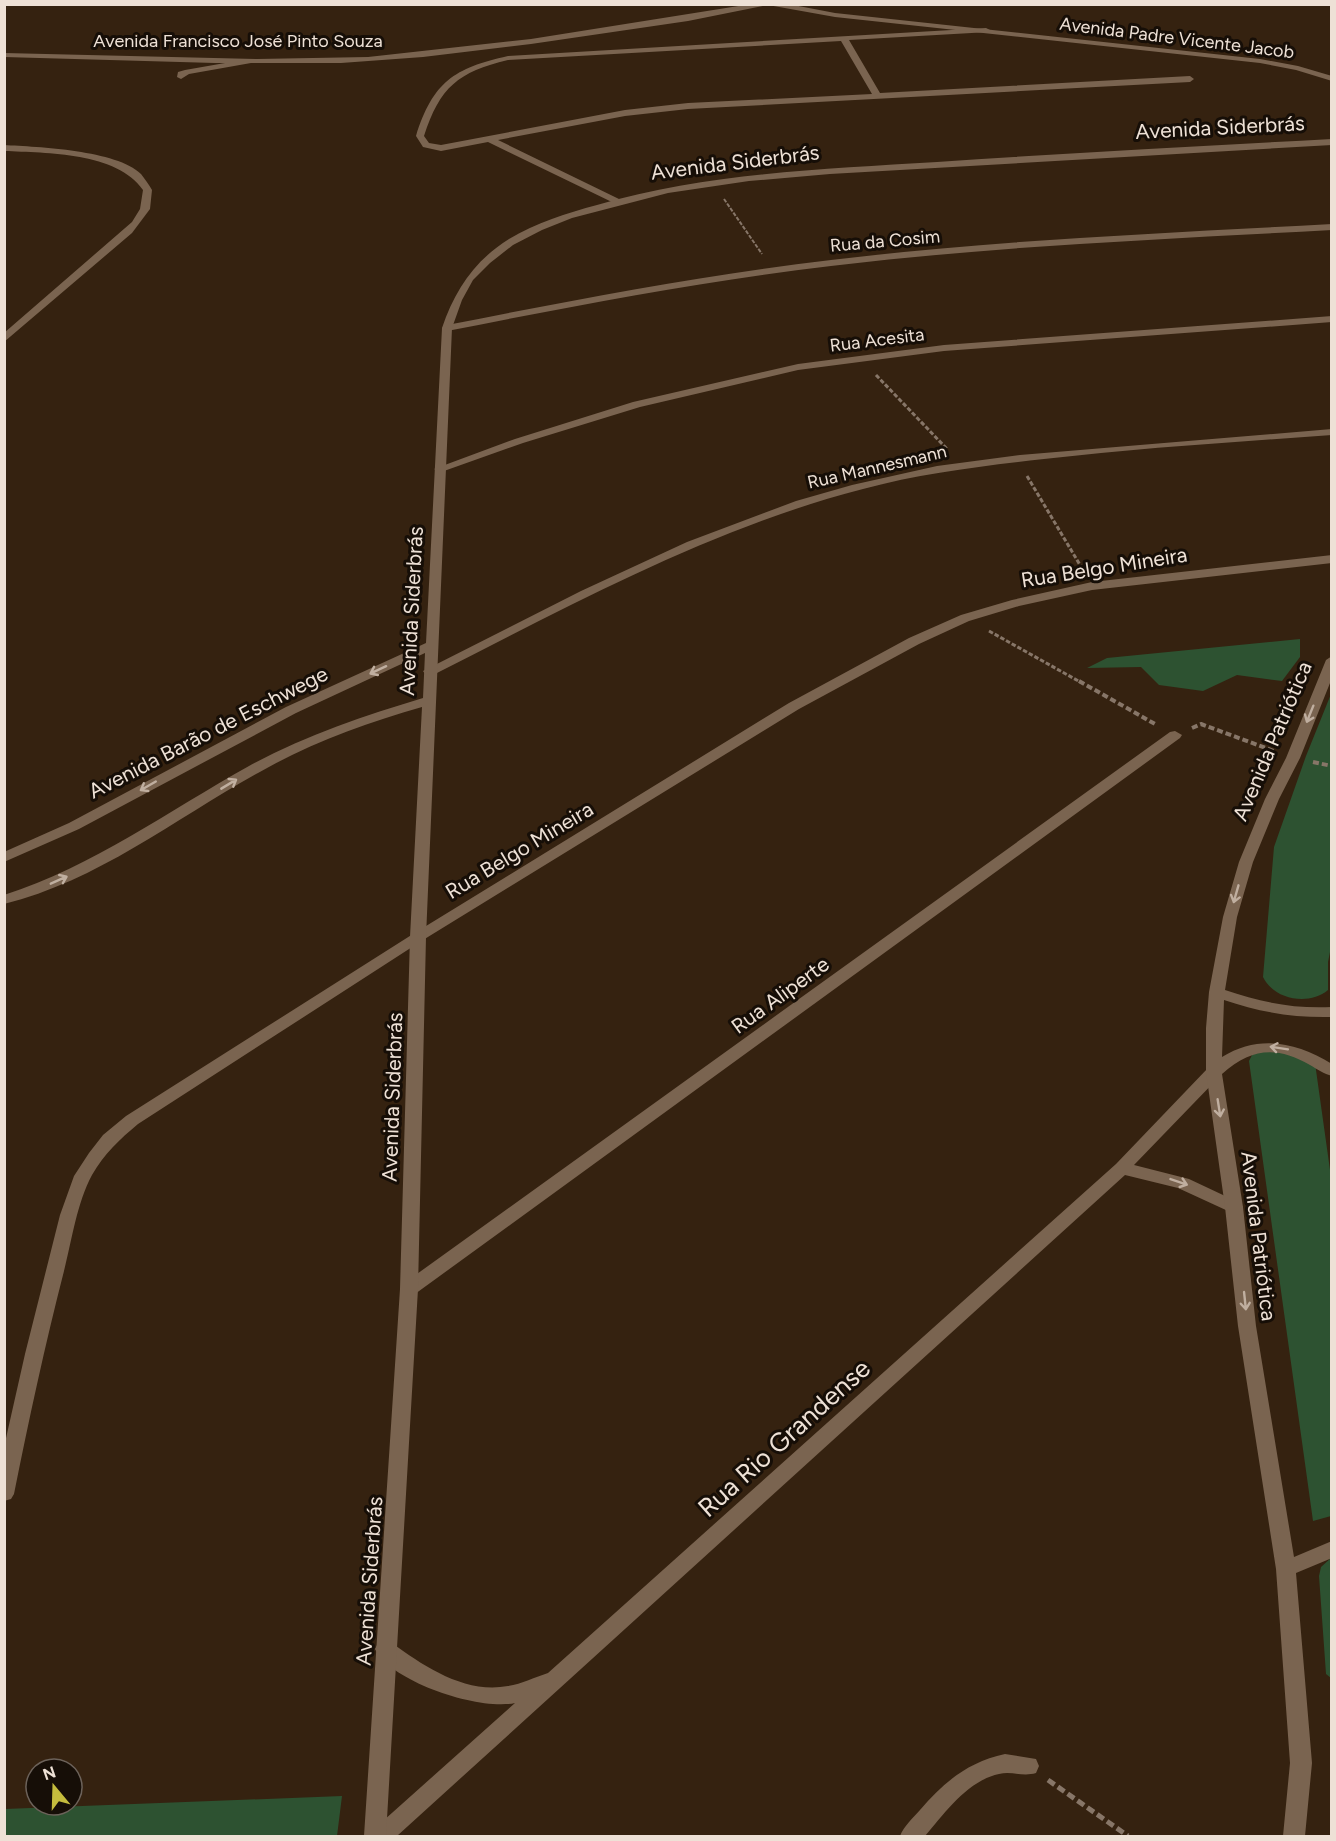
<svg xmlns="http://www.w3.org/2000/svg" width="1336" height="1841" font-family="Figtree,sans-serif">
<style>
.green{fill:#2d5231}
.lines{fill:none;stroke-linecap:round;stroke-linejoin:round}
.path-far3{stroke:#877668;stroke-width:2;stroke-dasharray:4 1.5;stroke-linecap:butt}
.path-far2{stroke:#877668;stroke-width:3;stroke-dasharray:4.5 2;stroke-linecap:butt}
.path-far1{stroke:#877668;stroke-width:4;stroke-dasharray:6 3;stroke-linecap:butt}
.path{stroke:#877668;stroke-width:5;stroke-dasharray:8 4;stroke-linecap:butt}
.street{fill:#7a6450;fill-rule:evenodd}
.secondary{fill:#7a6450;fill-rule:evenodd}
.oneway{stroke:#c0afa0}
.labels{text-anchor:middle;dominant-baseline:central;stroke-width:6;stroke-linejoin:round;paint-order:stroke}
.far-street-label{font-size:18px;fill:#eee1d6;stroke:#160e07}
.street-label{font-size:21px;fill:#eee1d6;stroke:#160e07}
.near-street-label{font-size:26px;fill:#eee1d6;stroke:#160e07}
</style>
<rect width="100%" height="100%" fill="#352210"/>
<path class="green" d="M1300 639V657L1282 681 1237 675 1203 691 1159 685 1141 667 1087 668 1107 658Z
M1331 694 1332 942 1328 962V990C1309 1006 1274 1000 1263 977L1274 847 1306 756Z
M1268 1048 1315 1063 1331 1177V1516L1313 1521 1249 1061 1252 1055Z
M1331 1558V1678L1326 1674 1319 1576 1321 1567Z
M342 1796 337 1836H5V1809Z"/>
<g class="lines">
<path class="path-far3" d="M724 199 762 254"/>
<path class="path-far2" d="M876 375 948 450
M1027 476 1083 570
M989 631 1082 683"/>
<path class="path-far1" d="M1079 681 1155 724
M1192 728 1201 724 1274 751
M1313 762 1332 766"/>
<path class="path" d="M1048 1780 1128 1836"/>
<path class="street" d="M986 28 990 30 989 32 849 40 880 93 1190 76 1194 79 1190 82 688 109 625 116 498 140 619 199 621 201 616 204 488 142 441 151 423 147 416 136C433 82 454 68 508 56ZM841 41 872 94 688 103 625 110 441 145 429 143 424 136C440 87 458 72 508 60Z
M248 59 252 61 251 63 189 74 181 79 177 77 178 72 185 70Z
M4 145C38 147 117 150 141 174 145 179 149 185 152 190L150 209 132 233 4 342V333L132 222 140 209 143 190C117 152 47 153 4 151Z
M1332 224V230C1164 239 997 246 831 266 702 281 574 306 447 331L442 328 447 325C574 300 702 275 831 260 997 240 1164 233 1332 224Z
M1332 316V322L944 351 798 370 640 407 523 443 444 471 440 472 434 469 515 439 633 402 798 364 944 345Z
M1332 429V435C1236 442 1140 448 1044 459 983 466 922 473 863 489 712 528 573 604 435 674H425L423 671 581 591 687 542 796 501 852 485 937 466 1020 455Z
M1332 555V563L1092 590 1019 606 969 621 919 644 799 709 423 940 138 1124C120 1139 104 1154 92 1175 77 1203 72 1239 64 1271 45 1345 29 1419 14 1494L11 1499 4 1501V1447L25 1354 60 1215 74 1176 89 1153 103 1135 126 1116 413 934 789 703 909 638 961 615 1012 600 1092 582Z
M1175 731 1182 735 1180 738 415 1294 409 1295 403 1294 400 1289 403 1284 1170 732Z
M1214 1067 1220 1068 1222 1072 1220 1076 1134 1165 1189 1179 1240 1203 1243 1207 1240 1211H1228L1178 1188 1125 1175 397 1836H371L374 1829 515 1703C480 1711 391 1682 375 1649L378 1643 385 1640 392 1643C425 1667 465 1694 508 1686 522 1684 535 1677 548 1673L1116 1164 1208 1068Z
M1005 1754 1036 1759 1039 1766 1036 1773C1023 1777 1012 1771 999 1774 967 1781 945 1813 925 1836H900C904 1826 913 1818 920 1810 944 1782 968 1762 1005 1754Z"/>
<path class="secondary" d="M751 4H788L835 13 1260 59 1298 66 1332 76V81L1296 70 1260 63 835 17 768 5 688 21 531 44 423 57 341 63H215L4 57V53L257 59 368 57 531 39Z
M1332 139V145L830 174 749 181 668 193 572 218 542 230 513 245 490 263 473 280 462 300 452 328 426 937 418 1289 386 1836H364L400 1289 410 937 422 707C366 723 310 743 258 773 175 819 98 881 4 904V895C94 866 168 811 249 766 304 736 363 716 423 698L425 653 296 713 79 829 4 862V852L69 823 286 707 426 643 442 328C455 290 474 261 509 239 536 223 567 213 597 205 708 173 823 169 937 162 1068 153 1200 146 1332 139Z
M1332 656V678L1300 758 1279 799 1253 862 1237 917 1225 990C1260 1002 1294 1009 1332 1007V1017C1294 1018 1259 1012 1224 1000L1222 1057C1259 1034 1296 1042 1332 1064V1076C1324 1074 1317 1069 1310 1065 1276 1046 1252 1048 1222 1074L1243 1207 1256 1326 1294 1557 1332 1541V1558L1296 1573 1312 1763 1305 1836H1283L1290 1763 1276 1569 1238 1326 1225 1207 1206 1072V1028L1209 992 1223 917 1239 862 1265 799 1286 758 1326 660Z"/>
</g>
<defs><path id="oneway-shaft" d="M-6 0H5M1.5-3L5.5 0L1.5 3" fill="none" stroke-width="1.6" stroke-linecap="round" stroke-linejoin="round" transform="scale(1.5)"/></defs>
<g class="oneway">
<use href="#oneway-shaft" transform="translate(378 670) rotate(155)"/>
<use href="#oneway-shaft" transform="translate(1310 714) rotate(112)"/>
<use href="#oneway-shaft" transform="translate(229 784) rotate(-31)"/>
<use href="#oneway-shaft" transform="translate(148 786) rotate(150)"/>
<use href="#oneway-shaft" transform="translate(59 880) rotate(-24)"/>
<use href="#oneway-shaft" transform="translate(1236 894) rotate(106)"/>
<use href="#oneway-shaft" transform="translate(1279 1048) rotate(-171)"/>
<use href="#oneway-shaft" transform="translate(1219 1108) rotate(81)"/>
<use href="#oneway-shaft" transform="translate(1179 1182) rotate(19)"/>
<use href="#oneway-shaft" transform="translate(1245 1301) rotate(84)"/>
</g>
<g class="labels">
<g class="far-street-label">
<text transform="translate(1177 38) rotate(7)">Avenida Padre Vicente Jacob</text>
<text x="238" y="41">Avenida Francisco José Pinto Souza</text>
<text transform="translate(885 241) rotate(-5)">Rua da Cosim</text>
<text transform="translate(877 340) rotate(-7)">Rua Acesita</text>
<text transform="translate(877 467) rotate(-13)">Rua Mannesmann</text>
</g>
<g class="street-label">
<text transform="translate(1220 127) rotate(-3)">Avenida Siderbrás</text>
<text transform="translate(735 162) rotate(-7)">Avenida Siderbrás</text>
<text transform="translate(1104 567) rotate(-9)">Rua Belgo Mineira</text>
<text transform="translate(411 611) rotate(-87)">Avenida Siderbrás</text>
<text transform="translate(208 732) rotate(-27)">Avenida Barão de Eschwege</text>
<text transform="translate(1272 741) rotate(-67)">Avenida Patriótica</text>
<text transform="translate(519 850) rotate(-31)">Rua Belgo Mineira</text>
<text transform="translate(780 995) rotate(-36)">Rua Aliperte</text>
<text transform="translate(392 1097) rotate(-88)">Avenida Siderbrás</text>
<text transform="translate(1259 1236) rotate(83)">Avenida Patriótica</text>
<text transform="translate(369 1581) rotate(-86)">Avenida Siderbrás</text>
</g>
<g class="near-street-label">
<text transform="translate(784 1438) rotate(-42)">Rua Rio Grandense</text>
</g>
</g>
<rect width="1336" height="1841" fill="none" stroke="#eee1d6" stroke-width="12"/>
<g transform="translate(54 1787) rotate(341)"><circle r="28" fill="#160e07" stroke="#6c625a" stroke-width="1.5"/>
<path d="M0-4.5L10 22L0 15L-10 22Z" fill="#c5bc3d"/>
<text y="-9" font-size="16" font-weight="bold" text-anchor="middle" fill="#eee1d6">N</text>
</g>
</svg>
